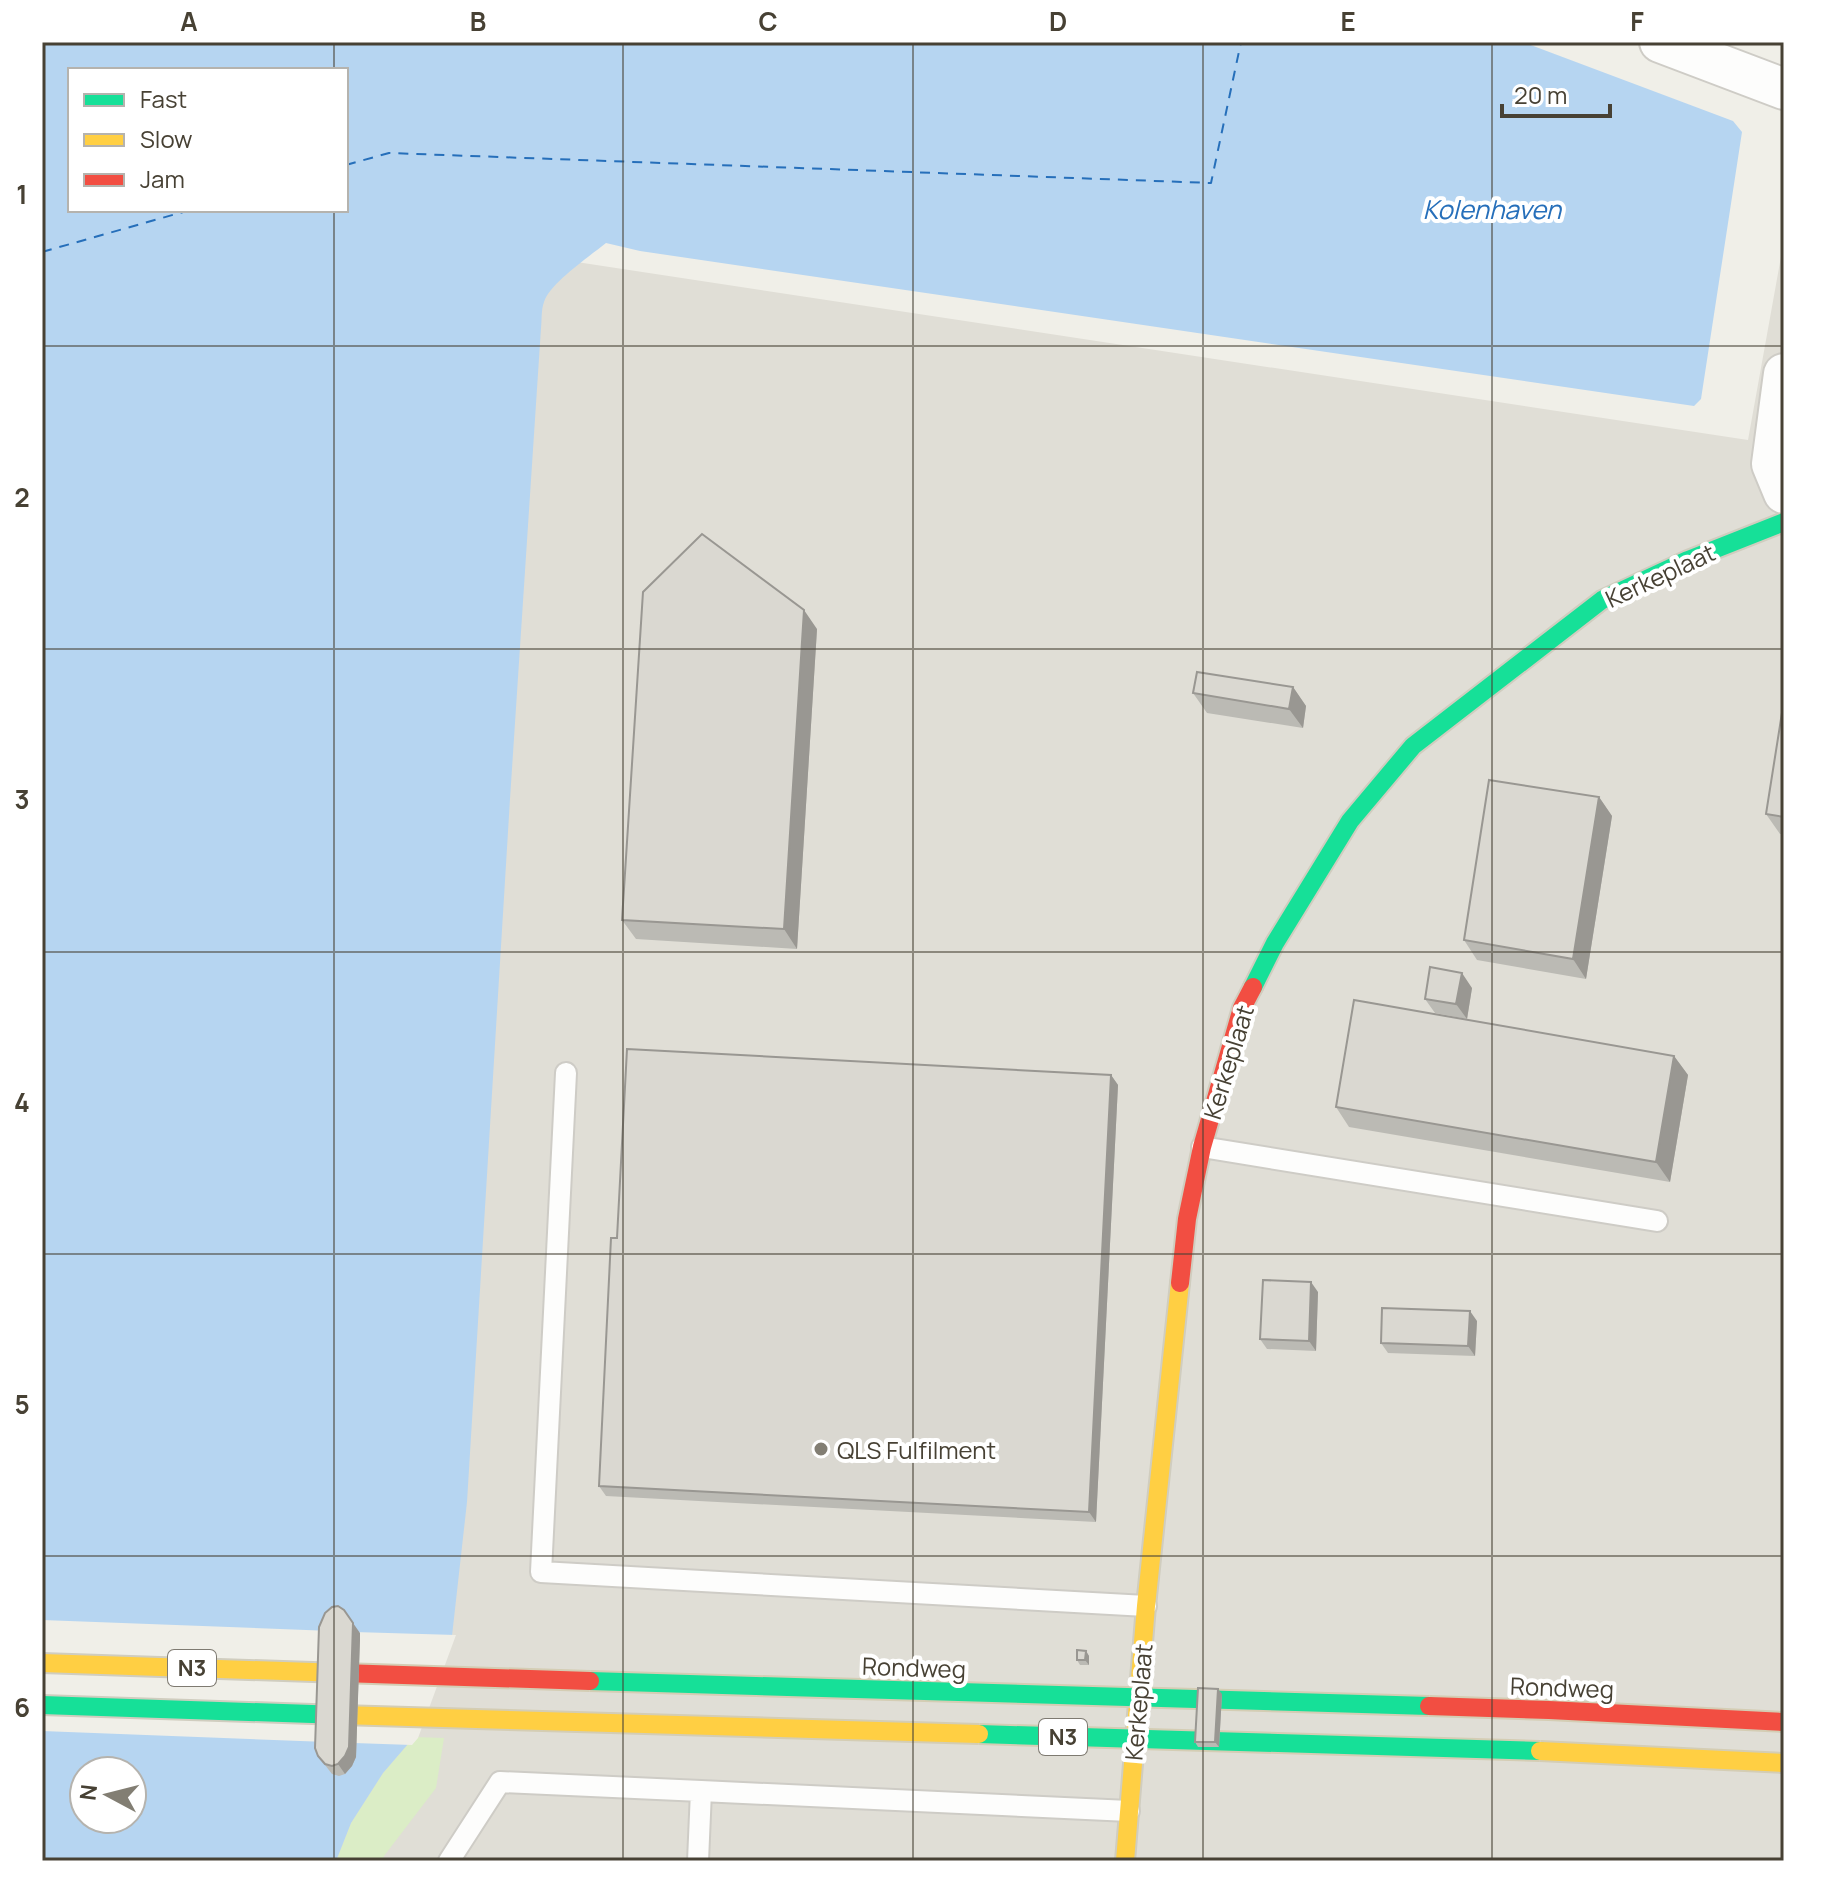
<svg xmlns="http://www.w3.org/2000/svg" width="1826" height="1903" font-family="Manrope,sans-serif">
<style>
.industrial{fill:#e0ded6}
.green{fill:#dbedc6}
.water{fill:#b6d5f1;fill-rule:evenodd}
.pier{fill:#f0efe8}
.lines{fill:none;stroke-linecap:round;stroke-linejoin:round}
.ferry{stroke:#266fba;stroke-width:2;stroke-dasharray:10 8;stroke-linecap:butt}
.lane-casing{stroke:#ceccc6;stroke-width:24}
.street-casing{stroke:#ceccc6;stroke-width:44}
.fast-casing{stroke:#d0cdbf;stroke-width:22}
.slow-casing{stroke:#d0cdbf;stroke-width:22}
.jam-casing{stroke:#d0cdbf;stroke-width:22}
.lane{stroke:#fdfdfc;stroke-width:20}
.street{stroke:#fdfdfc;stroke-width:40}
.fast{stroke:#16e098;stroke-width:18}
.slow{stroke:#ffcf43;stroke-width:18}
.jam{stroke:#f24e42;stroke-width:18}
.fast-bridge-casing{stroke:#d4cdb4;stroke-width:22;stroke-linecap:butt}
.slow-bridge-casing{stroke:#d4cdb4;stroke-width:22;stroke-linecap:butt}
.jam-bridge-casing{stroke:#d4cdb4;stroke-width:22;stroke-linecap:butt}
.fast-bridge{stroke:#16e098;stroke-width:18}
.slow-bridge{stroke:#ffcf43;stroke-width:18}
.jam-bridge{stroke:#f24e42;stroke-width:18}
.wall{fill:#bbbab4}
.shaded-wall{fill:#999792}
.building{fill:#dad8d1;stroke:#999792;stroke-width:2}
.grid{fill:none;stroke:#474134;stroke-width:2;stroke-opacity:0.55}
.poi-dot{fill:#827e73;stroke:#fff;stroke-width:3}
.labels{text-anchor:middle;dominant-baseline:central;stroke-width:8;stroke-linejoin:round;paint-order:stroke}
.shield{fill:#fff;stroke:#7e7a71;stroke-width:2}
.shield-label{font-size:22px;font-weight:bold;fill:#474134}
.street-label{font-size:24px;fill:#474134;stroke:#fff}
.poi-label{font-size:24px;fill:#474134;stroke:#fff;text-anchor:start}
.water-label{font-size:26px;font-style:italic;fill:#266fba;stroke:#fff}
.neatline{fill:none;stroke:#474134;stroke-width:3}
.grid-label{font-size:26px;text-anchor:middle;font-weight:bold;fill:#474134}
</style>
<rect width="100%" height="100%" fill="#f0efe8"/>
<path class="industrial" d="M1784 240V1861H337L524 254 1748 440Z"/>
<path class="green" d="M414 1737 444 1738 436 1788 384 1856 383 1861H336L351 1823 383 1773Z"/>
<path class="water" d="M42 42H1523L1733 121 1742 132 1701 399 1694 406 640 251 606 243C590 256 550 283 544 302 541 310 542 320 541 328L510 799 467 1502 452 1636 414 1737 383 1773 351 1823 336 1861H42ZM70 70H346V210H70ZM84 1771H132V1819H84Z"/>
<path class="pier" d="M42 1620 332 1631 327 1742 42 1731Z
M354 1632 456 1635 418 1738 412 1745 354 1743Z"/>
<g class="lines">
<path class="ferry" d="M346 165 389 153 1211 183 1241 42
M42 252 190 210"/>
<g class="lane-casing">
<path id="lane" d="M566 1073 541 1572 1146 1606
M1202 1147 1657 1221
M449 1861 500 1782 701 1791
M698 1861 701 1791 1129 1811"/>
</g>
<g class="street-casing">
<path id="street" d="M1660 42 1784 89
M1784 374 1772 464 1784 493"/>
</g>
<g class="fast-casing">
<path id="fast" d="M1253 987 1275 943 1350 821 1413 746 1602 600 1688 560 1784 522
M42 1705 341 1715"/>
</g>
<g class="slow-casing">
<path id="slow" d="M42 1663 342 1673
M1125 1861 1146 1606 1180 1283"/>
</g>
<g class="jam-casing">
<path id="jam" d="M1180 1283 1187 1219 1202 1147 1242 1008 1253 987"/>
</g>
<use href="#lane" class="lane"/>
<use href="#street" class="street"/>
<use href="#fast" class="fast"/>
<use href="#slow" class="slow"/>
<use href="#jam" class="jam"/>
<g class="fast-bridge-casing">
<path id="fast-bridge" d="M590 1681 1429 1706
M979 1734 1540 1751"/>
</g>
<g class="slow-bridge-casing">
<path id="slow-bridge" d="M341 1715 979 1734
M1540 1751 1784 1763"/>
</g>
<g class="jam-bridge-casing">
<path id="jam-bridge" d="M342 1673 590 1681
M1429 1706 1549 1710 1784 1722"/>
</g>
<use href="#fast-bridge" class="fast-bridge"/>
<use href="#slow-bridge" class="slow-bridge"/>
<use href="#jam-bridge" class="jam-bridge"/>
</g>
<path class="wall" d="M817 629 797 949 636 939 622 920Z
M1293 687 1306 706 1303 728 1207 713 1193 693Z
M1784 700V834H1780L1766 814Z
M1599 797 1612 816 1586 979 1477 960 1464 940Z
M1472 988 1467 1019 1435 1013 1425 999Z
M1674 1056 1688 1075 1670 1182 1349 1127 1336 1107Z
M1111 1075 1118 1085 1096 1522 606 1496 599 1486 617 1238Z
M1318 1292 1316 1351 1267 1349 1260 1339Z
M1477 1321 1475 1356 1388 1353 1381 1343Z
M360 1633 356 1757 352 1766 345 1774 339 1776 332 1774 318 1756Z
M1086 1651 1089 1656V1665H1080L1077 1660Z
M1222 1694 1219 1747H1198L1195 1742Z"/>
<path class="shaded-wall" d="M804 610 817 629 797 949 784 929Z
M1293 687 1306 706 1303 728 1289 709Z
M1599 797 1612 816 1586 979 1573 959Z
M1462 973 1472 988 1467 1019 1456 1004Z
M1674 1056 1688 1075 1670 1182 1656 1162Z
M1111 1075 1118 1085 1096 1522 1089 1512Z
M1311 1282 1318 1292 1316 1351 1309 1341Z
M1470 1311 1477 1321 1475 1356 1468 1346Z
M353 1623 360 1633V1640L356 1757 352 1766 345 1774 338 1764Z
M1086 1651 1089 1656V1665L1085 1660Z
M1218 1689 1222 1694 1219 1747 1215 1742Z"/>
<path class="building" d="M702 534 804 610 784 929 622 920 643 592Z
M1197 672 1293 687 1289 709 1193 693Z
M1784 700V817L1766 814Z
M1489 780 1599 797 1573 959 1464 940Z
M1430 967 1462 973 1456 1004 1425 999Z
M1354 1000 1674 1056 1656 1162 1336 1107Z
M627 1049 1111 1075 1089 1512 599 1486 611 1238H617Z
M1263 1280 1311 1282 1309 1341 1260 1339Z
M1382 1308 1470 1311 1468 1346 1381 1343Z
M338 1606 344 1610 353 1623 349 1747 345 1756 338 1764 332 1766 325 1764 318 1756 315 1748 319 1627 325 1613 332 1607Z
M1077 1650 1086 1651 1085 1660H1077Z
M1198 1688 1218 1689 1215 1742H1195Z"/>
<path class="grid" d="M334 42V70M623 42V1861M913 42V1861M1203 42V1861M1492 42V1861M334 210V1861M42 346H1784M42 649H1784M42 952H1784M42 1254H1784M42 1556H1784"/>
<circle class="poi-dot" cx="821" cy="1449" r="8"/>
<g class="labels">
<g class="shield">
<rect x="168" y="1650" width="48" height="36" rx="6"/>
<rect x="1039" y="1719" width="48" height="36" rx="6"/>
</g>
<g class="shield-label">
<text x="192" y="1668">N3</text>
<text x="1063" y="1737">N3</text>
</g>
<g class="street-label">
<text transform="translate(1660 575) rotate(-25)">Kerkeplaat</text>
<text transform="translate(1228 1062) rotate(-73)">Kerkeplaat</text>
<text transform="translate(914 1667) rotate(2)">Rondweg</text>
<text transform="translate(1562 1687) rotate(2)">Rondweg</text>
<text transform="translate(1138 1702) rotate(-85)">Kerkeplaat</text>
</g>
<g class="poi-label">
<text x="837" y="1449">QLS Fulfilment</text>
</g>
<g class="water-label">
<text x="1492" y="209">Kolenhaven</text>
</g>
</g>
<rect width="1826" height="1903" fill="none" stroke="#ffffff" stroke-width="88"/>
<rect x="68" y="68" width="280" height="144" fill="#ffffff" stroke="#b5b3ae" stroke-width="2"/>
<rect x="84" y="94" width="40" height="12" fill="#16e098" stroke="#b5b3ae" stroke-width="2"/>
<text x="140" y="108" font-size="24" fill="#474134">Fast</text>
<rect x="84" y="134" width="40" height="12" fill="#ffcf43" stroke="#b5b3ae" stroke-width="2"/>
<text x="140" y="148" font-size="24" fill="#474134">Slow</text>
<rect x="84" y="174" width="40" height="12" fill="#f24e42" stroke="#b5b3ae" stroke-width="2"/>
<text x="140" y="188" font-size="24" fill="#474134">Jam</text>
<g transform="translate(108 1795) rotate(277)"><circle r="38" fill="#ffffff" stroke="#b5b3ae" stroke-width="2"/>
<path d="M0-6L14 30L0 20L-14 30Z" fill="#827e73"/>
<text y="-12" font-size="22" font-weight="bold" text-anchor="middle" fill="#474134">N</text>
</g>
<path d="M1502 104v12h108v-12" fill="none" stroke="#474134" stroke-width="4"/>
<text x="1514" y="104" font-size="24" fill="#474134" stroke="#ffffff" stroke-width="6" paint-order="stroke">20 m</text>
<rect x="44" y="44" width="1738" height="1815" class="neatline"/>
<g class="grid-label">
<text x="189" y="31">A</text>
<text x="478" y="31">B</text>
<text x="768" y="31">C</text>
<text x="1058" y="31">D</text>
<text x="1348" y="31">E</text>
<text x="1637" y="31">F</text>
<text x="22" y="204">1</text>
<text x="22" y="507">2</text>
<text x="22" y="809">3</text>
<text x="22" y="1112">4</text>
<text x="22" y="1414">5</text>
<text x="22" y="1717">6</text>
</g>
</svg>
